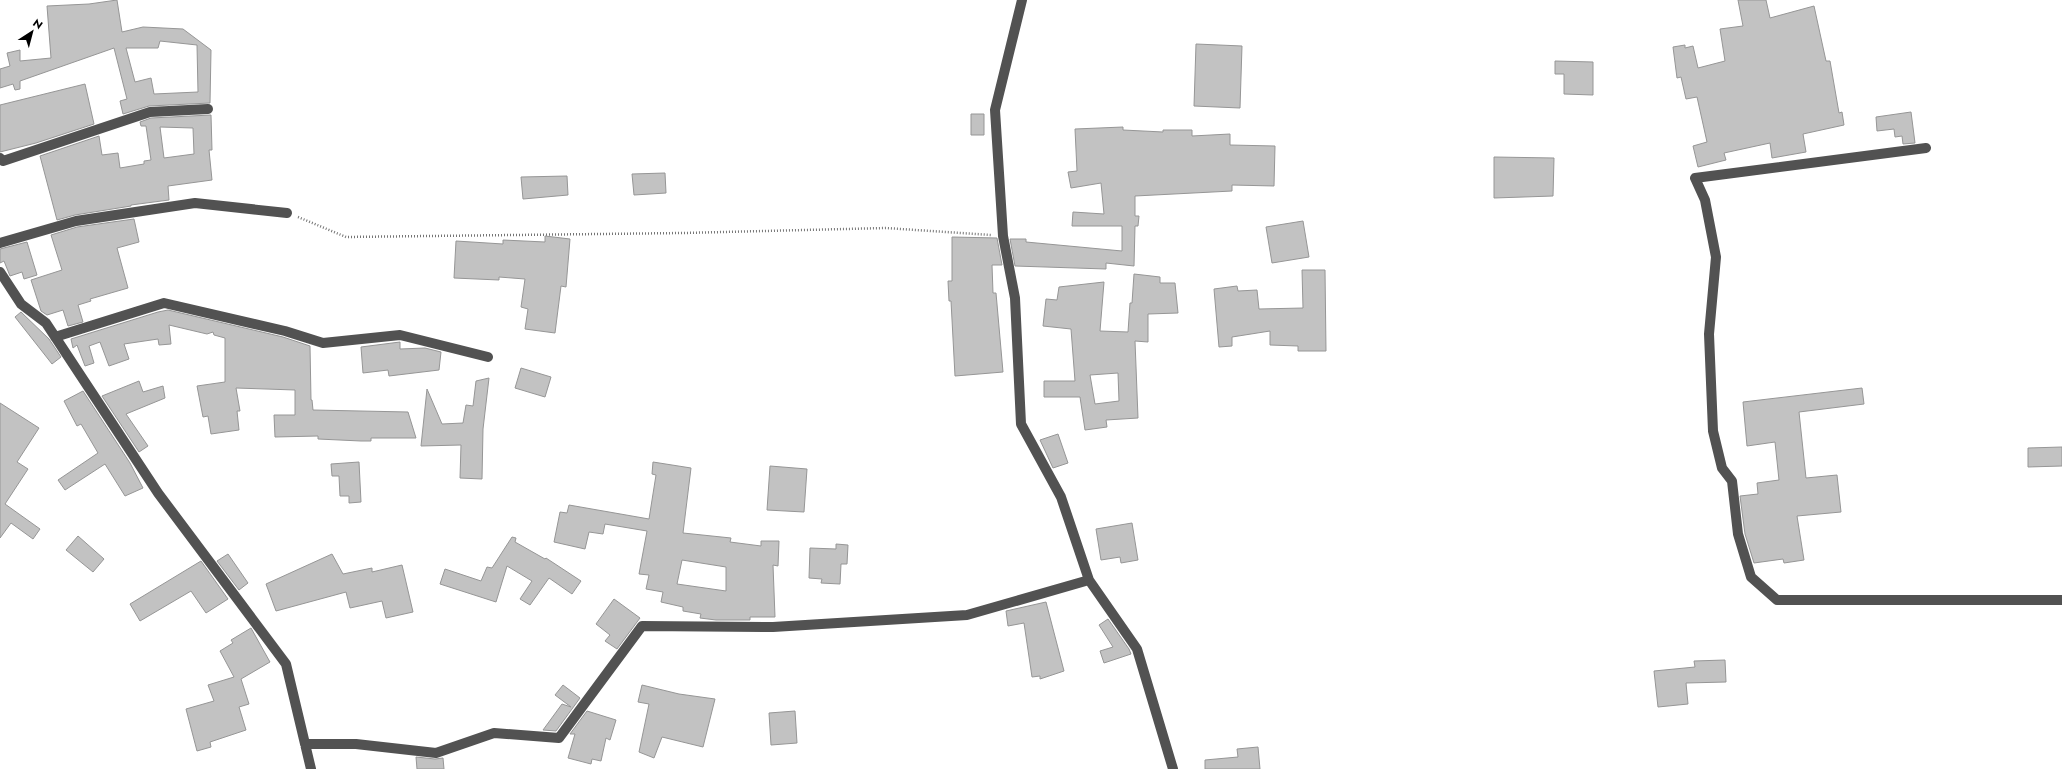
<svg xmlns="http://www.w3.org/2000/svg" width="2062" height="769" font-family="Jost,sans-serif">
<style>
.building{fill:#c2c2c2;stroke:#969696;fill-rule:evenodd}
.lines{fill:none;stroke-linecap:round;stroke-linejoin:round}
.path{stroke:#747474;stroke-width:2.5;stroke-dasharray:1 2;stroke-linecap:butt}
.minor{stroke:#525252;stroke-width:10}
</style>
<rect width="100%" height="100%" fill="#fff"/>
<path class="building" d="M117 0 122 32 143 27 183 29 211 50 210 103 149 106 123 114 120 101 127 99 114 48 20 81V89L15 90 13 84 0 88V69L10 66 7 53 20 50V61L51 58 47 6 89 4ZM160 41 197 45 198 92 154 94 151 78 135 82 126 48H158Z
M1738 0H1766L1770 18 1814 6 1826 61H1830L1839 113 1842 112 1844 125 1803 134 1806 152 1772 158 1770 143 1724 153 1726 160 1698 167 1693 146 1707 142 1697 97 1686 99 1681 77 1677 78 1673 47 1685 45V48L1693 46 1698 68 1725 61 1720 29 1743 26Z
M1196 44 1242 46 1240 108 1194 106Z
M1555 61 1593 62V95L1564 94V74H1555Z
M85 84 94 124 36 143 0 152V105Z
M1911 112 1915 143 1903 144 1902 136 1895 137 1894 129 1877 131 1876 117Z
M971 114H984V135H971Z
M211 115 212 150H209L212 180 168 186 169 200 131 205V206L75 215 57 220 40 156 99 136 102 155 118 153 120 168 144 164V161L151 160 146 126H141L140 122 151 118ZM160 127 193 128 194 154 164 158Z
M1123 127V130L1163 132V130H1192V136L1230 134V145L1275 146 1274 186 1232 185V191L1135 196V216H1139L1138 226H1135L1134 266 1106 263V269L1015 266 1010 239H1026V242L1122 251V226H1072L1073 212 1104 214 1101 183 1071 188 1068 172 1077 171 1075 129Z
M1494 157 1554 158 1553 196 1494 198Z
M665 173 666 193 634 195 632 174Z
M567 176 568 195 523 199 521 177Z
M134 219 139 242 117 248 128 288 90 299 91 301 78 305 83 322 68 326 63 310 47 315 41 311 31 280 62 270 51 235 77 227Z
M1303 221 1309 257 1272 263 1266 227Z
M545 236 570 239 566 287 561 286 555 333 525 329 528 309 521 307 525 279 499 277V280L454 278 456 241 503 244V240L545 242Z
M952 237 997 238 1002 265H992L993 293H996L1003 372 955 376 951 301H949L948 281H952Z
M27 242 37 275 24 279 22 272 10 276 4 261 0 263V249Z
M1302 270H1325L1326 351H1298V346L1270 345V331L1232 337V346L1219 347 1214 289 1237 286 1238 291 1257 290 1259 309 1303 308Z
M1134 274 1160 277V283H1175L1178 313 1148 314V342L1135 341 1138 418 1106 420 1107 427 1085 430 1080 397H1044V381H1075L1071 329 1043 326 1046 299 1057 300 1059 287 1104 282 1100 331 1128 332 1130 303H1132ZM1118 373 1119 401 1095 404 1090 375Z
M168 310 283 337 310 346 311 400H312L313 410 408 412 416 438H371V441H361L318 439V436L275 437 274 415H295V390L236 388 240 411H237L239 430 211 434 208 416 203 417 197 386 225 382V338L214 335 213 332 207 334 169 325 171 344 159 345 158 339 124 344 129 359 109 366 100 342 89 346 94 363 85 366 77 345 73 348 71 339 158 312Z
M21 312 49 339 61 357 52 364 15 317Z
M400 342V349L425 348 441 352 439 370 389 376 388 370 363 373 361 347Z
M521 368 551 377 545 397 515 388Z
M489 378 483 429 482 479 460 478 461 445 421 446 427 389 442 424 463 423 466 405 473 406 476 381Z
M139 381 143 392 163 386 165 398 126 414 148 446 139 452 102 396Z
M1862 388 1864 404 1799 412 1806 478 1837 475 1841 512 1797 516 1804 560 1784 563 1783 559 1754 563 1745 534 1740 496 1758 494 1757 483 1779 480 1775 442 1747 446 1743 402Z
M83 391 130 463 143 488 125 496 105 464 65 490 58 480 98 453 81 424 77 426 64 401Z
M0 403 39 428 17 462 28 469 5 504 40 529 33 539 11 523 0 538Z
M1058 434 1068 463 1053 468 1040 440Z
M2062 447V466L2028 467V448Z
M359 462 361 502 349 503V496H340L339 476H332L331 464Z
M653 462 691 468 683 533 731 538 730 542 761 546V541H779L778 566 773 565 775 617H750V620H716L700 618 701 614 683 611V607L661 602 663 592 646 589 649 575 639 574 647 531 605 524 603 534 589 532 585 549 554 542 560 512 567 513 569 505 649 519 656 475 652 474ZM682 560 726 567V591L677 584Z
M770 466 807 469 804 512 767 510Z
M1132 523 1138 560 1121 563 1120 557 1101 560 1096 529Z
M78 536 104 559 93 572 66 550Z
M512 537 516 538 515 542 545 559 546 558 581 581 572 594 549 578 530 605 520 599 532 581 507 566 496 602 440 584 445 569 481 581 487 567 492 568Z
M836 544 848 545 847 564H841L840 584 821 583 822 579 809 578 810 548 836 549Z
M228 554 248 583 239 590 217 561Z
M332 554 343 574 372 568V572L402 565 413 612 386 618 382 601 350 608 346 592 276 611 266 584Z
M201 561 228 599 206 613 191 591 140 621 130 604Z
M614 599 640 618 617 649 605 641 610 635 596 624Z
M1046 602 1064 671 1040 679V676L1032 677 1024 623 1008 626 1006 611Z
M1108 619 1129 649 1131 654 1104 663 1100 651 1113 647 1099 625Z
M251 628 270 662 241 679 249 704 239 707 246 730 210 742 211 747 197 751 186 709 214 701 208 685 234 677 220 651 233 643 231 640Z
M1725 660 1726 682 1686 683 1688 704 1658 707 1654 671 1695 667 1694 661Z
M563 685 580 698 556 731 543 730 562 704 571 707 555 695Z
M642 685 679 694 715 699 703 747 662 737 654 758 639 752 649 704 638 702Z
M587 711 616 720 610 740 606 738 601 761 592 759 591 764 568 758 575 734H570Z
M795 711 797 743 771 745 769 713Z
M1258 747 1260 769H1205V760L1238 757 1237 749Z
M416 757 435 759 443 758 444 769H417Z"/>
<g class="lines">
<path class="path" d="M298 217 346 237 683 233 886 228 991 235"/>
<path class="minor" d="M1022 0 995 110 1003 236 1015 298 1021 424 1061 497 1089 580 1137 649 1173 769
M1926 148 1695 178 1705 200 1716 257 1709 334 1713 431 1722 468 1732 481 1738 534 1751 577 1777 600H2062
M0 158 3 161 150 112 208 109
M0 243 76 221 195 203 287 213
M0 272 21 304 46 323 158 493 286 664 311 769
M55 337 164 303 285 331 323 343 400 335 488 357
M305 744H356L436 753 494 733 559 738 642 626 773 627 967 615 1089 580"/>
</g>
<g transform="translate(32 32) rotate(36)" stroke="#ffffff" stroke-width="3" paint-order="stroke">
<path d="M0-3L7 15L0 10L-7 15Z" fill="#000000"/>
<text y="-6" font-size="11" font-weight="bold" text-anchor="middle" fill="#000000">N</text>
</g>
</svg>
